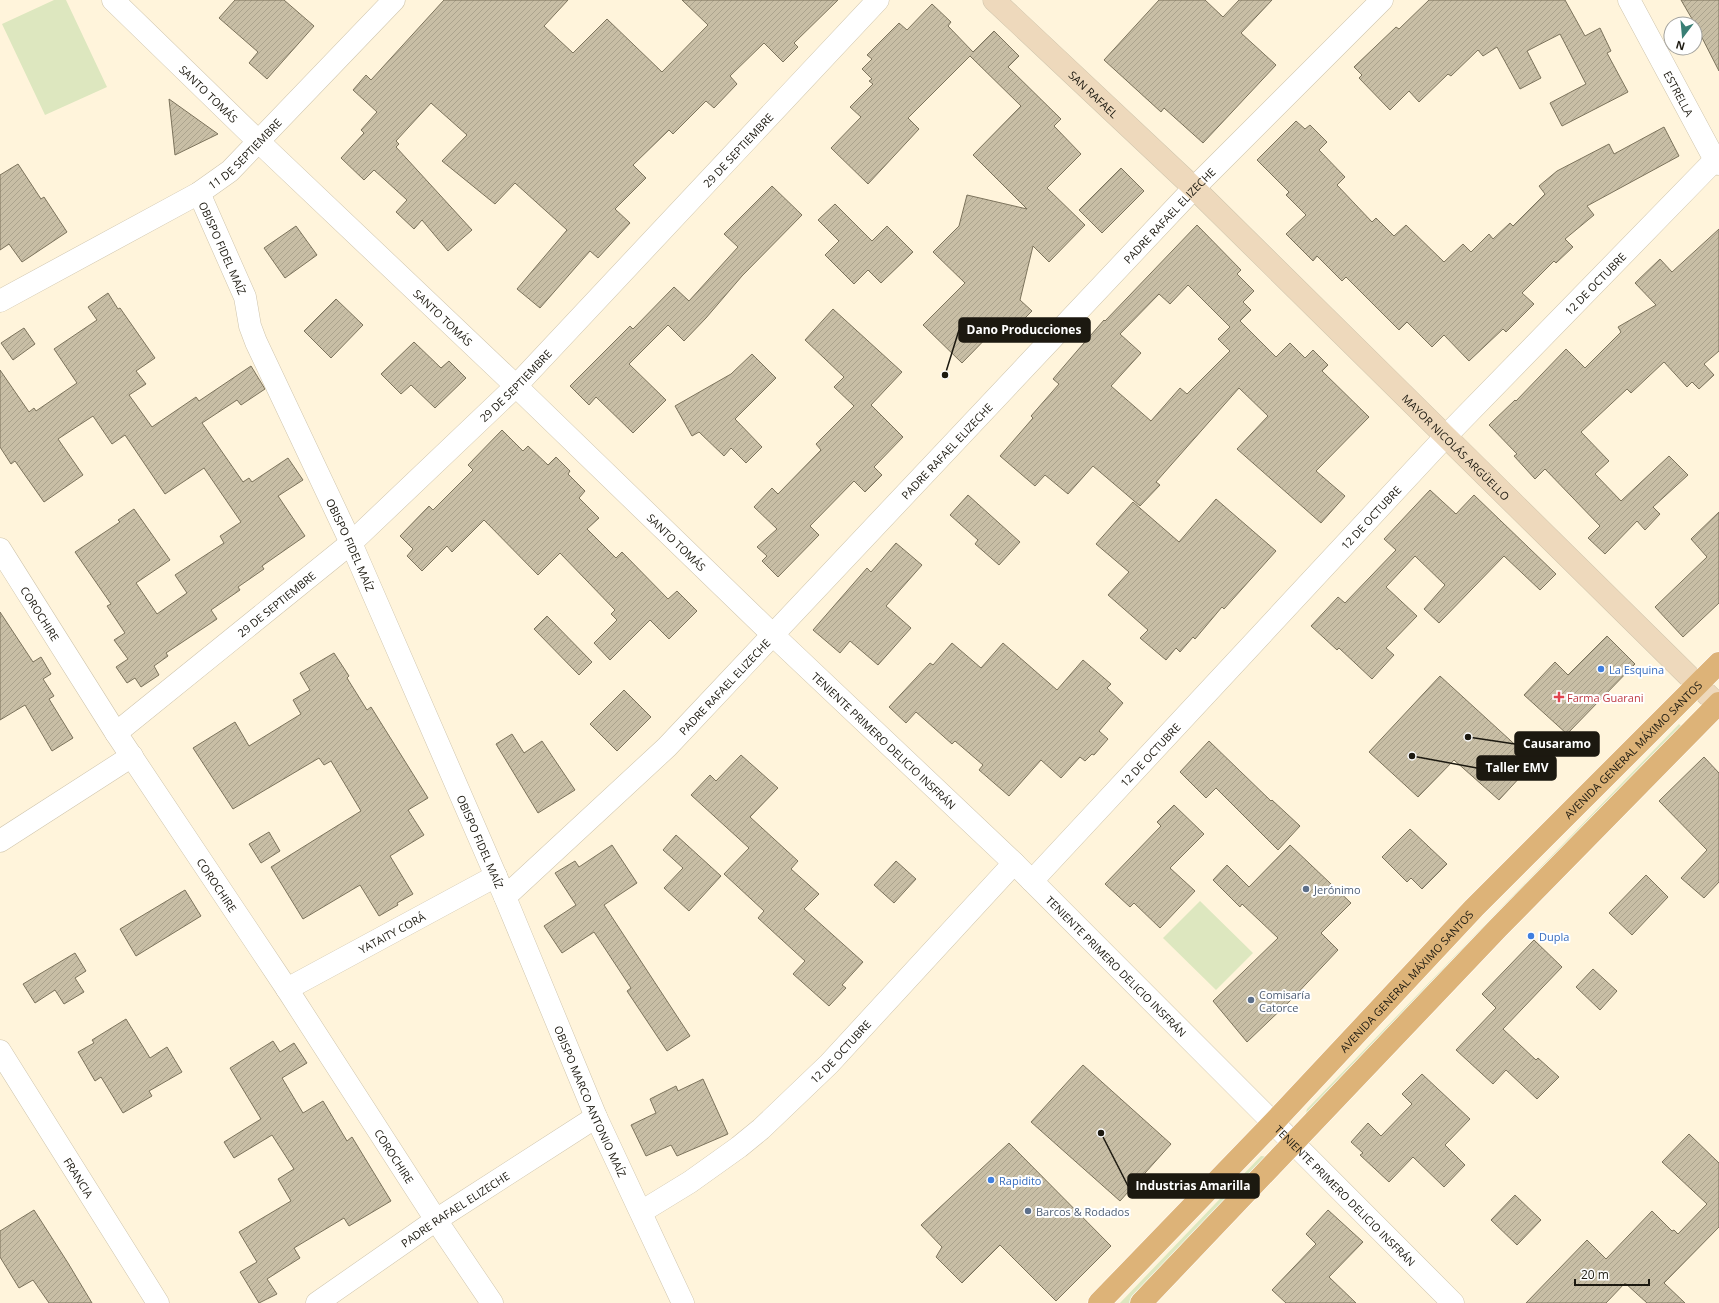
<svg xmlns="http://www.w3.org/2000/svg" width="1719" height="1303" font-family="'Open Sans',sans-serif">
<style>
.grass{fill:#dde7bf}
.building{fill:url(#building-hatch);stroke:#7c735c;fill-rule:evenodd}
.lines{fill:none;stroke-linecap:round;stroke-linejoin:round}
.street-casing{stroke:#cfc5ad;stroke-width:23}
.secondary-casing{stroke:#cfc5ad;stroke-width:23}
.primary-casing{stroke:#fff;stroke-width:23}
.street{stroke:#fff;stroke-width:22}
.secondary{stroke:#eed9bc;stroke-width:22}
.primary{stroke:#ddb378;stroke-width:22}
.shop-dot{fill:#3f7fe0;stroke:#fff;stroke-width:1.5}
.health-dot{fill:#e0444e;stroke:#fff;stroke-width:1.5}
.service-dot{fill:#5c6f8a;stroke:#fff;stroke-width:1.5}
.labels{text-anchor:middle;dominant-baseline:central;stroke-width:4;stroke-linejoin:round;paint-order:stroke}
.street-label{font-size:11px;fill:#1c1910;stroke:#fff}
.shop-label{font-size:11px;fill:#366cbe;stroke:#fff;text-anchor:start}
.health-label{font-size:11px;fill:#be3a42;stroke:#fff;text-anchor:start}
.service-label{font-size:11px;fill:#4e5e75;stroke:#fff;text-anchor:start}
.leader{fill:none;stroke:#1c1910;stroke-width:1.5}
.callout-dot{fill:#1c1910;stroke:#fff;stroke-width:1.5}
.callout{fill:#1c1910;stroke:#1c1910;stroke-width:1.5}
.callout-label{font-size:12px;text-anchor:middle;font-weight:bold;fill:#fff}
</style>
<defs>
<pattern id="building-hatch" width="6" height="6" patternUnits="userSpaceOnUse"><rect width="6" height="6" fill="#c8bea5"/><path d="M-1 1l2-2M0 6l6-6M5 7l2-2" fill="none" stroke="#aba38d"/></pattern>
</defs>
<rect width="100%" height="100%" fill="#fff4db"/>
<path class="grass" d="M54 0H66L107 87 45 115 2 24Z
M1679 724 1681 726 1308 1114 1306 1113 1307 1109Z
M1200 901 1253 953 1216 990 1163 938Z
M1261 1156 1268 1157 1132 1303H1120Z"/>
<path class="building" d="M235 0H284L314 26 267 79 249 63 258 52 219 18Z
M444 0H568L544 26 573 53 607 19 662 72 708 25 682 0H838L794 43 798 47 783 62 764 43 730 76 737 84 714 108 706 101 673 134 669 130 633 165 646 178 615 209 630 223 598 258 590 251 540 308 517 289 567 230 515 183 495 204 442 161 467 135 431 103 396 141 399 144 396 147 472 230 448 251 422 220 414 229 396 212 407 200 374 170 364 180 341 158 364 133 361 130 377 112 353 90 366 75 371 80Z
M1159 0H1205L1223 17 1239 0H1272L1241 33 1276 65 1203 143 1164 108 1161 112 1104 60Z
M1429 0H1565L1585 36 1600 28 1611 51 1607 53 1628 92 1562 126 1550 103 1586 84 1560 34 1527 51 1541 78 1520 89 1497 47 1483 56 1478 50 1451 76 1448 74 1419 102 1409 91 1390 110 1359 78 1362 75 1354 67 1396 27 1399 29Z
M1681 0H1719V71L1695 24Z
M932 4 951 22 948 26 973 52 994 31 1019 56 1008 67 1061 119 1054 126 1081 154 1047 188 1085 225 1049 262 1033 246 1020 300 1032 311 1009 334 1000 324 962 363 923 325 965 283 933 252 959 226 967 195 1027 209 973 155 1021 106 970 56 908 118 919 129 868 184 831 148 861 117 850 107 873 84 869 81 872 79 862 69 872 59 867 55 899 23 907 30Z
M169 99 218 134 175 155Z
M1296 121 1305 129 1310 125 1327 142 1319 150 1345 177 1337 185 1372 222 1376 218 1394 236 1406 225 1444 262 1463 244 1471 252 1489 234 1493 239 1510 223 1513 226 1545 194 1539 186 1557 171 1609 144 1614 154 1664 127 1679 156 1587 206 1594 215 1565 239 1573 247 1556 263 1554 261 1522 293 1534 304 1506 332 1503 329 1469 361 1444 335 1432 347 1407 322 1399 330 1346 277 1342 281 1317 256 1313 261 1286 234 1306 215 1286 195 1289 192 1257 160Z
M18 164 41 199 44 197 67 232 22 262 9 244 0 250V175Z
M1121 168 1144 191 1102 233 1079 210Z
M772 186 802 215 742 276 706 318 684 341 668 325 629 364 666 400 633 433 596 397 589 405 570 386 630 326 633 329 674 287 689 301 738 247 724 234Z
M835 204 872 241 887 226 913 252 881 283 868 270 854 284 825 255 839 241 818 220Z
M1197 225 1241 270 1237 274 1254 291 1243 302 1251 310 1240 321 1276 357 1290 343 1305 358 1313 350 1328 365 1322 371 1369 417 1316 471 1345 496 1321 523 1237 449 1268 416 1239 388 1156 482 1160 485 1140 506 1093 466 1068 494 1045 475 1035 486 1000 456 1033 418 1031 416 1059 384 1053 379 1077 351 1104 320 1105 321ZM1188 285 1230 327 1218 339 1230 351 1187 394 1180 388 1151 421 1111 386 1141 353 1120 334 1159 294 1170 304Z
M296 226 317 255 285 278 264 248Z
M1719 229V351L1704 364 1714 375 1699 389 1692 382 1687 387 1664 362 1631 393 1627 389 1581 432 1609 461 1595 474 1621 501 1669 456 1688 475 1653 507 1660 514 1645 530 1637 521 1605 554 1588 538 1600 526 1545 469 1535 479 1514 456 1517 454 1489 425 1515 400 1516 401 1566 349 1585 368 1621 332 1618 327 1656 305 1635 283 1660 259 1672 272Z
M108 293 118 309 120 308 155 358 136 371 146 384 129 395 152 427 196 397 199 401 251 366 265 389 241 405 237 400 202 423 243 482 249 478 252 482 288 458 303 480 278 496 305 536 262 566 264 569 238 587 240 590 211 610 217 619 166 653 168 656 154 666 159 675 141 687 135 678 127 683 116 667 128 659 114 640 125 633 107 606 111 604 75 552 120 522 118 520 134 509 170 560 136 583 157 614 187 593 175 575 224 543 220 536 241 522 204 468 165 494 125 435 112 444 93 416 58 439 83 475 44 502 15 461 11 464 0 447V370L29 412 34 408 36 411 77 383 54 349 97 320 88 307Z
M336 299 363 325 331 358 304 331Z
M833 309 902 372 871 405 903 437 874 467 882 475 865 492 854 481 810 526 819 535 778 577 762 561 767 556 757 547 777 529 754 507 772 488 778 494 821 450 816 444 854 406 834 387 844 377 805 340Z
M24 328 35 344 13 360 1 343Z
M414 342 441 368 449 361 466 378 435 408 411 385 401 394 381 374Z
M752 354 776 378 735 419 762 447 746 463 731 448 724 456 699 432 692 436 675 406 731 374Z
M502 430 523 451 528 446 548 465 556 457 570 471 568 474 585 491 579 498 599 518 587 529 616 558 622 552 668 599 677 591 697 611 669 639 650 620 610 660 594 643 617 620 611 614 615 610 560 553 538 575 484 520 452 552 447 546 422 571 407 556 413 549 400 536 429 506 433 510 473 470 468 465Z
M1430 490 1456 514 1474 495 1556 574 1540 590 1504 556 1439 623 1424 609 1445 585 1415 556 1386 587 1417 616 1386 648 1394 655 1372 679 1339 648 1337 650 1311 626 1338 597 1345 603 1396 550 1384 539Z
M968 495 1020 542 999 565 975 544 978 540 950 515Z
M1216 499 1276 551 1224 609 1222 607 1195 639 1193 637 1180 652 1176 648 1166 660 1140 638 1148 630 1108 595 1129 572 1096 544 1133 502 1179 542Z
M1719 512V603L1683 637 1655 607 1707 557 1691 539Z
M896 543 922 565 886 606 911 628 878 665 850 641 840 653 813 630 867 568 871 572Z
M0 612 33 662 41 657 51 674 43 679 54 696 49 699 73 738 52 751 25 705 0 720Z
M547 616 592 662 579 675 534 629Z
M1607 636 1635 664 1567 734 1524 695 1555 662 1568 675Z
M952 643 981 668 1003 643 1057 690 1083 660 1111 684 1107 688 1123 703 1099 731 1108 739 1094 755 1092 754 1085 761 1080 757 1061 778 1041 760 1009 796 979 770 983 765 955 741 952 744 916 712 906 723 889 707 930 663 933 665Z
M334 653 349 676 347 678 367 710 371 707 428 798 408 810 424 835 390 856 413 894 397 903 398 905 379 916 360 885 303 919 271 867 361 811 331 761 324 765 319 758 233 809 193 748 235 722 249 746 301 714 293 700 310 690 300 673Z
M1440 676 1534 762 1499 800 1454 760 1418 797 1369 752Z
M624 690 651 717 617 751 590 724Z
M512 734 524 753 542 741 575 790 538 813 496 744Z
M1209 741 1271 801 1272 800 1300 826 1278 850 1216 788 1206 798 1180 772Z
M741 755 778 788 750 817 798 861 791 869 819 894 804 909 863 962 842 985 846 988 829 1006 793 974 805 961 758 918 764 911 724 874 749 848 691 795 710 775 716 781Z
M1704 757 1719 773V882L1704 898 1681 878 1707 850 1659 801Z
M1174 805 1204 834 1170 868 1195 891 1160 928 1134 903 1130 907 1105 884 1161 826 1157 822Z
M1410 829 1447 864 1422 889 1411 878 1407 882 1382 857Z
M269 832 280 851 261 863 249 844Z
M676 835 721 876 689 911 664 888 683 868 663 850Z
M612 845 637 883 604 905 690 1036 667 1051 627 991 631 988 594 932 562 953 544 926 576 905 555 873 575 861 579 867Z
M1290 845 1351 903 1321 933 1338 950 1291 1000 1247 1042 1213 1001 1278 938 1242 904 1240 907 1213 880 1227 865 1249 887Z
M896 861 916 879 894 903 874 885Z
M1646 875 1668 897 1632 935 1609 913Z
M185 890 201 916 136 956 120 929Z
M1534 940 1562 967 1503 1029 1536 1060 1538 1058 1559 1077 1537 1099 1506 1070 1493 1084 1456 1050 1496 1008 1482 994Z
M75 953 86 971 75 978 84 992 64 1004 55 990 35 1003 23 984Z
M1593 969 1617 991 1600 1010 1576 987Z
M126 1019 150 1058 167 1047 182 1072 149 1091 152 1096 123 1113 101 1077 95 1081 78 1052 94 1043 92 1040Z
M273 1041 280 1052 294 1043 307 1063 282 1078 303 1113 323 1101 347 1141 352 1137 391 1201 349 1226 344 1218 294 1248 300 1258 267 1279 277 1294 259 1303 240 1272 257 1262 239 1232 291 1201 278 1179 294 1169 272 1135 234 1158 224 1142 261 1119 230 1068Z
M1083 1065 1171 1144 1120 1201 1031 1122Z
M1422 1074 1470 1119 1445 1145 1465 1165 1444 1187 1413 1157 1389 1182 1360 1155 1363 1153 1351 1142 1368 1123 1381 1136 1412 1104 1402 1094Z
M703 1079 728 1134 677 1156 671 1145 646 1156 631 1125 656 1113 650 1099 676 1086 678 1091Z
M1689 1134 1719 1163V1227L1664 1283 1685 1303H1647L1625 1283 1606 1303H1526L1587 1240 1606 1259 1652 1211 1672 1231 1674 1230 1678 1234 1707 1204 1662 1162Z
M1009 1143 1111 1246 1056 1301 1000 1245 962 1283 936 1257 942 1247 921 1225Z
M1515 1195 1541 1220 1517 1245 1491 1220Z
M34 1210 68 1263 92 1303H49L33 1280 19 1288 0 1257V1231Z
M1328 1210 1363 1242 1329 1277 1356 1303H1286L1272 1290 1316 1244 1306 1234Z"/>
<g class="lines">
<g class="street-casing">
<g id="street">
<path id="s1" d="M113 0 259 142 516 386 773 635 1014 863 1453 1303"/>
<path id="s2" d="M1629 0 1715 160 1719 164"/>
<path id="s3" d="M199 193 245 297 250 326 256 342 351 543 505 897 596 1117 683 1303"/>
<path id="s4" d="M0 301 199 193 230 171 394 0"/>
<path id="s5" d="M0 549 116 733 287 989 436 1220 492 1303"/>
<path id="s6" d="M116 733 351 543 516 386 878 0"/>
<path d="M0 841 132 756"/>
<path id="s7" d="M1032 881 1446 436 1715 160"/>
<path id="s8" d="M505 897 667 747 1194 188 1382 0"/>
<path id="s9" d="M287 989 496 876"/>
<path id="s10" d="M0 1051 158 1303"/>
<path id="s11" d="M641 1212 690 1182 739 1147 761 1129 829 1064 1014 863"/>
<path id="s12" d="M317 1303 436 1220 596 1117"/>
</g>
</g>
<g class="secondary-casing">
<g id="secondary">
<path id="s13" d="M994 0 1194 188 1719 706"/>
</g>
</g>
<g class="primary-casing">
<g id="primary">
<path id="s14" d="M1099 1303 1273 1123 1474 908 1719 663"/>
<path d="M1141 1303 1498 928 1719 703"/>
</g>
</g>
<use href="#street" class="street"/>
<use href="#secondary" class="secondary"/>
<use href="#primary" class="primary"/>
</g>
<g class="shop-dot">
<circle cx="1601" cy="669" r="4"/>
<circle cx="1531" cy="936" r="4"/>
<circle cx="991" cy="1180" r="4"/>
</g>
<path class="health-dot" d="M1557 691h4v4h4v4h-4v4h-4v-4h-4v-4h4z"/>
<g class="service-dot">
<circle cx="1306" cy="889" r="4"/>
<circle cx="1251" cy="1000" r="4"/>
<circle cx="1028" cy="1211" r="4"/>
</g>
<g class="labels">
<g class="street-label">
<text stroke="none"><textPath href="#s2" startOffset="106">ESTRELLA</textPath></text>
<text stroke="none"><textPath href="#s1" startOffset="134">SANTO TOMÁS</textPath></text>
<text stroke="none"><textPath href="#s13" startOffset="137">SAN RAFAEL</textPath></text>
<text stroke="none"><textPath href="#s6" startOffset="854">29 DE SEPTIEMBRE</textPath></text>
<text stroke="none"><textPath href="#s4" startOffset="287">11 DE SEPTIEMBRE</textPath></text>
<text stroke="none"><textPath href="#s8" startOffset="952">PADRE RAFAEL ELIZECHE</textPath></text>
<text stroke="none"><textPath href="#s3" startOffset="60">OBISPO FIDEL MAÍZ</textPath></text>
<text stroke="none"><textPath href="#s7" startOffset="821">12 DE OCTUBRE</textPath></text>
<text stroke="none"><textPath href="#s1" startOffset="458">SANTO TOMÁS</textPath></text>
<text stroke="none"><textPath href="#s6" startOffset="530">29 DE SEPTIEMBRE</textPath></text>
<text stroke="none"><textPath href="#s13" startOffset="643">MAYOR NICOLÁS ARGÜELLO</textPath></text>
<text stroke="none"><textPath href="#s8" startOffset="628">PADRE RAFAEL ELIZECHE</textPath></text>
<text stroke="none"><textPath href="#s7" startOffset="497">12 DE OCTUBRE</textPath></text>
<text stroke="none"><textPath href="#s1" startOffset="782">SANTO TOMÁS</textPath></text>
<text stroke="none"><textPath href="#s3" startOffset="384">OBISPO FIDEL MAÍZ</textPath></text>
<text stroke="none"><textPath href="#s6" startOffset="206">29 DE SEPTIEMBRE</textPath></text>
<text stroke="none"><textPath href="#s5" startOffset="76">COROCHIRE</textPath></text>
<text stroke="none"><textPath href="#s8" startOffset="304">PADRE RAFAEL ELIZECHE</textPath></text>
<text stroke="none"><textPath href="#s1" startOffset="1069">TENIENTE PRIMERO DELICIO INSFRÁN</textPath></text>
<text stroke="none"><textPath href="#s14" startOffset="769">AVENIDA GENERAL MÁXIMO SANTOS</textPath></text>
<text stroke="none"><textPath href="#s7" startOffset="173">12 DE OCTUBRE</textPath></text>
<text stroke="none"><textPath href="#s3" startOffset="708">OBISPO FIDEL MAÍZ</textPath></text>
<text stroke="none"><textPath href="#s5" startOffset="400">COROCHIRE</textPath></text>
<text stroke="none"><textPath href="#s9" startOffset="119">YATAITY CORÁ</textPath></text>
<text stroke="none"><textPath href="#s1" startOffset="1393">TENIENTE PRIMERO DELICIO INSFRÁN</textPath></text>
<text stroke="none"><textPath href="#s14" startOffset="445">AVENIDA GENERAL MÁXIMO SANTOS</textPath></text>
<text stroke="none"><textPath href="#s11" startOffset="257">12 DE OCTUBRE</textPath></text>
<text stroke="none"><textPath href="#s3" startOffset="990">OBISPO MARCO ANTONIO MAÍZ</textPath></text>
<text stroke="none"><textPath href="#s5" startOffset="724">COROCHIRE</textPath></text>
<text stroke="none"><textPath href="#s10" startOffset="149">FRANCIA</textPath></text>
<text stroke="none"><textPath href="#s1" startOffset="1717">TENIENTE PRIMERO DELICIO INSFRÁN</textPath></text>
<text stroke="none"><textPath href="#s12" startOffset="167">PADRE RAFAEL ELIZECHE</textPath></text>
</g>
<g class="shop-label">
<text x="1609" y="669">La Esquina</text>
<text x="1539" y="936">Dupla</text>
<text x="999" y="1180">Rapidito</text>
</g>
<g class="health-label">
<text x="1567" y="697">Farma Guarani</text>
</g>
<g class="service-label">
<text x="1314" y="889">Jerónimo</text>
<text x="1259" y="994">Comisaría<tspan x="1259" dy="13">Catorce</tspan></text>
<text x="1036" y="1211">Barcos &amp; Rodados</text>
</g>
</g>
<path class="leader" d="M945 375L959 330M1468 737L1515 744M1412 756L1477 768M1101 1133L1128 1186"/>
<g class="callout-dot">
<circle cx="945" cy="375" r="4"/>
<circle cx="1468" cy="737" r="4"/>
<circle cx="1412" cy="756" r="4"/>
<circle cx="1101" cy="1133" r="4"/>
</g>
<g class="callout">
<rect x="959" y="318" width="131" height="24" rx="4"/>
<rect x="1515" y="732" width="84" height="24" rx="4"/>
<rect x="1477" y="756" width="79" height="24" rx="4"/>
<rect x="1128" y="1174" width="131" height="24" rx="4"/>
</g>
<g class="callout-label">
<text x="1024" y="334">Dano Producciones</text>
<text x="1557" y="748">Causaramo</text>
<text x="1517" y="772">Taller EMV</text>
<text x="1193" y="1190">Industrias Amarilla</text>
</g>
<g transform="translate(1683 36) rotate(196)"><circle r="19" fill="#ffffff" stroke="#a4a39f"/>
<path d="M0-3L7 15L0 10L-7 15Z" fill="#397f75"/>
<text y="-6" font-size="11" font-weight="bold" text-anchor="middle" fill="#1c1910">N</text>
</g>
<path d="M1575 1279v6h74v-6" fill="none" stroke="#1c1910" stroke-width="2"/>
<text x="1581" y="1279" font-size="12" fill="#1c1910" stroke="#ffffff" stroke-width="3" paint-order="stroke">20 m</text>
</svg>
